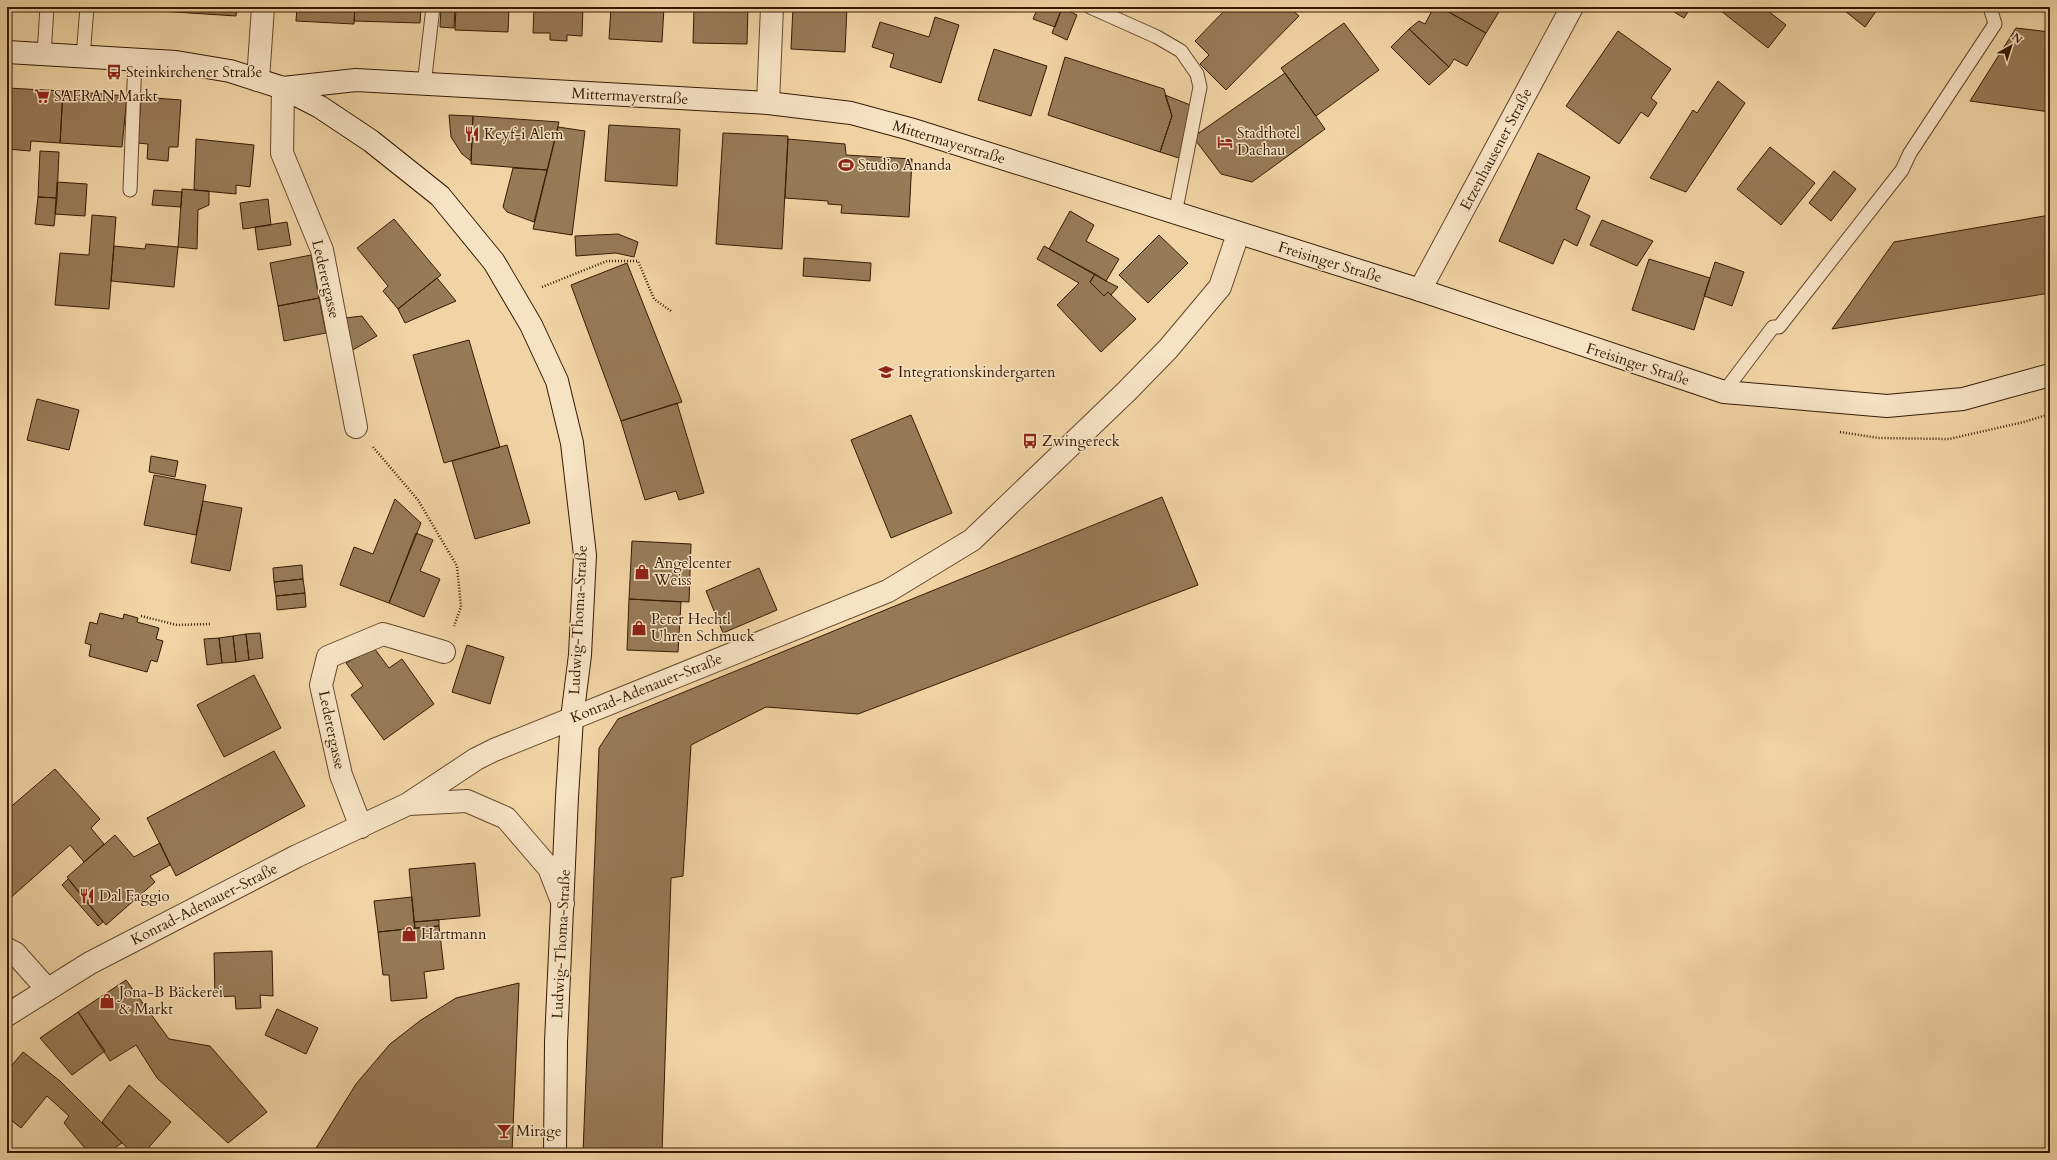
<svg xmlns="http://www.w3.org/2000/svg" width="2057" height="1160" font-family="Cardo,serif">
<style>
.building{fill:#967b57;stroke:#341b02}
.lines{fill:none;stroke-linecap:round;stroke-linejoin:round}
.lane-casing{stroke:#63492b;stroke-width:15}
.street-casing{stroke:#63492b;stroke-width:24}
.secondary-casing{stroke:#341b02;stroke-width:24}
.path{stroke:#341b02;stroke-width:2.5;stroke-dasharray:1 2;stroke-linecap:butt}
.lane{stroke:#f6e3c4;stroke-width:13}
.street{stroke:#f6e3c4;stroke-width:22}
.secondary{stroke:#f6e3c4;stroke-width:22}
.labels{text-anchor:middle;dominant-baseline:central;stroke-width:3;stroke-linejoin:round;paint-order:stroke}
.poi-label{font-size:15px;fill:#341b02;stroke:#f6e3c4;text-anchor:start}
.street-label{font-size:15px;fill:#341b02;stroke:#f6e3c4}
</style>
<rect width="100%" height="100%" fill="#f1d4a5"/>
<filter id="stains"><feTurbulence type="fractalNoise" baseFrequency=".005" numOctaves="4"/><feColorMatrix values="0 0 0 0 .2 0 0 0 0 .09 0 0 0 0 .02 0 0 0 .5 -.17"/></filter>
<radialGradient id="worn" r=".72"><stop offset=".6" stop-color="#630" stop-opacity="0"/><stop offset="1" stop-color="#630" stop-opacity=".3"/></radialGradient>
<path class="building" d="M103 7H160V11Z
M160 7H237L236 16 160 11Z
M297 7H355L354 24 296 21Z
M355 7H421L420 23 354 21Z
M441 7H455L454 28 440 27Z
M456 7H509L508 32 455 30Z
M534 7H583L582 36 567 35V41L550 40V33H533Z
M611 7H664L662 42 609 39Z
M694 7H748L747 44 693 43Z
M793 7H847L845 52 791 49Z
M1038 7 1062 8 1055 27 1033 19Z
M1228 7H1257L1259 9 1261 7H1289L1299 16 1226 90 1200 64 1209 55 1195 41Z
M1434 7H1440L1486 33 1467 66 1454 59 1449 67 1409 29 1419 21 1425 24Z
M1440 7H1502L1486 33Z
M1666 7H1691L1684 18Z
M1716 7H1763L1786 25 1768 48Z
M1840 7H1879L1865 27Z
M1062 8 1077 15 1067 40 1052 33Z
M935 17 959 25 941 83 890 67 894 54 872 47 880 22 929 37Z
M1344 23 1379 70 1316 116 1281 68Z
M2016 28 2050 32V112L1970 101Z
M1409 29 1449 67 1429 85 1391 47Z
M1618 31 1671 69 1651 98 1657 103 1648 117 1641 112 1619 144 1566 106Z
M994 49 1047 66 1031 116 978 100Z
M1065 57 1164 89 1172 116 1160 152 1048 115Z
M1285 73 1325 129 1252 182 1221 174 1193 137Z
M1718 81 1745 103 1686 192 1650 178 1693 110 1697 113Z
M7 88 63 91 60 143 31 141 30 151 7 149Z
M63 91 127 96 122 147 60 143Z
M1165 95 1193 106 1179 158 1160 152 1172 116Z
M141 97 181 100 178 147H169L168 161 147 159 148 144 138 143Z
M449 115 473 116 471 161 462 154 451 137Z
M473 116 559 122 547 170 471 164Z
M609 125 680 129 677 186 605 181Z
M558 127 585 131 572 235 533 229Z
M723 133 788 136 782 249 716 244Z
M196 139 254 145 250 187 236 185V194L194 190Z
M788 139 845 144 846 155 912 159 909 217 841 213 842 205 828 204V201L785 198Z
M1770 147 1815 183 1781 225 1737 189Z
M40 151 59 152 57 198 38 197Z
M1538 153 1590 177 1576 209 1590 216 1577 246 1564 239 1553 264 1499 241Z
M513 168 547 170 534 222 507 212 503 207Z
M1834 171 1856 189 1831 221 1809 203Z
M57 182 87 184 85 216 55 214Z
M182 189 209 191V205L198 210 197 249 178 247Z
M154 190 182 192 181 207 152 205Z
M38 197 57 198 54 226 35 224Z
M268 199 271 225 243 229 240 203Z
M1070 211 1094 225 1086 241 1119 259 1106 281 1049 249Z
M92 215 116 217 109 309 55 305 60 253 89 255Z
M2050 215V293L1832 329 1894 242Z
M394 219 441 275 398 309 383 291 388 286 357 248Z
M1602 220 1653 241 1637 266 1590 245Z
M287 222 291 245 258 250 255 227Z
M618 234 638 242 634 257 616 253 576 256 575 236Z
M1159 235 1188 263 1148 303 1119 275Z
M146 244 178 247 174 287 111 281 114 246 145 249Z
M1044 246 1095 274 1090 282 1104 296 1108 292 1136 319 1101 352 1057 305 1079 283 1037 259Z
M311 255 319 298 278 306 270 263Z
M804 258 871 263 870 281 803 276Z
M1649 259 1710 278 1694 330 1632 310Z
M1715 262 1744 272 1732 306 1704 296Z
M627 263 682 402 621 421 571 285Z
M1095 274 1106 281 1118 287 1111 295 1108 292 1104 296 1090 282Z
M437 278 456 301 405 323 398 309Z
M319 298 326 333 284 341 278 306Z
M362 316 377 336 351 351 345 318Z
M469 340 500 447 444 463 413 355Z
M37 399 79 410 69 450 27 440Z
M677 403 704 493 679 500 676 491 645 500 621 421Z
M911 415 952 513 891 538 851 440Z
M507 445 530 523 475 539 452 461Z
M151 456 178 461 175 477 149 472Z
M154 475 206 485 196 535 144 525Z
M1162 497 1198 585 858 714 766 707 691 745 683 876 671 878 662 1153H583L599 748 618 719Z
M395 499 421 523 389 603 340 585 354 547 373 554Z
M203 501 242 508 230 571 191 563Z
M416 533 433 540 420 571 440 579 424 617 389 603Z
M632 541 691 544 689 602 629 599Z
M302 565 303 579 274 582 273 568Z
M759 568 777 610 723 633 706 591Z
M303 579 305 593 276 596 274 582Z
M305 593 306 607 277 610 276 596Z
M629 599 681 602 678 652 627 650Z
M100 613 123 619 124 614 138 618 137 622 159 628 156 639 163 641 157 662 151 660 147 672 89 656 91 645 85 643 90 622 97 624Z
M260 633 263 658 249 660 246 634Z
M246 634 249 660 236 662 233 636Z
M233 636 236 662 222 663 219 638Z
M219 638 222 663 207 665 204 639Z
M467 645 504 657 490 704 452 692Z
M374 648 389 668 402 659 434 704 384 740 351 695 363 686 346 663Z
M254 675 281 728 224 757 197 705Z
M274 751 305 806 176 876 147 818Z
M55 769 100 819 91 828 104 844 84 862 70 845 7 901V810Z
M115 835 134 857 160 843 170 865 150 876 155 882 106 925 67 877Z
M475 863 480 916 414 922 409 869Z
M68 879 103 922 98 926 62 885Z
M412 897 415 928 378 932 374 901Z
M439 920V926L415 928 414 922Z
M439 926 444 969 424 972 427 998 391 1001 389 975H383L378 932Z
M272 951 273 996 260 995 261 1008 236 1009 235 996 215 997 214 953Z
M126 980 169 1039 210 1046 267 1112 228 1143 157 1078 136 1045 110 1061 78 1012Z
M519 983 512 1153H313L356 1084 390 1044 421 1020 456 998Z
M277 1009 318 1028 306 1054 265 1035Z
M78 1012 105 1051 72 1075 40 1038Z
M23 1052 60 1081 122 1143 107 1153H89L64 1123 69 1116 47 1096 21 1128 7 1117V1071Z
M129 1085 171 1122 144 1153H132L102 1122Z"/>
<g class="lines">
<g class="lane-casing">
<path id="lane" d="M1090 7 1157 37 1181 51 1197 74 1200 87 1175 214
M44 54 47 7
M83 57 87 7
M424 85 433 7
M130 190 135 59
M1724 392 1773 327H1779L1902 170 1910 153 1995 24 1990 7"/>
</g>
<g class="street-casing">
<path id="street" d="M258 80 263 7
M283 88 282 153 322 250 356 427
M768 103 772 7
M1420 290 1572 7
M409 804 467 801 506 818 549 868 563 904
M361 827 341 775 321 685 328 657 383 634 444 652
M7 949 15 953 47 989
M7 1015 90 963 297 856 408 804 476 759 494 750 888 591 972 540 1127 391 1168 349 1220 287 1238 234"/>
</g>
<g class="secondary-casing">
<path id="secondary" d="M7 52 176 62 230 71 283 88 356 80 768 103 851 113 910 129 1420 290 1724 392 1887 406 1963 399 2050 375
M283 88 320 107 371 141 440 196 494 262 531 325 557 381 572 443 585 555 580 655 572 718 567 797 556 1042 555 1153"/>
</g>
<path class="path" d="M542 287 607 261H638L654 299 671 311
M1840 432 1879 438 1949 439 2024 422 2050 414
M373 447 418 500 457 566 461 607 454 626
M141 616 177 625 210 624"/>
<use href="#lane" class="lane"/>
<use href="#street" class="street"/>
<use href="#secondary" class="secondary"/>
</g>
<defs>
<g id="bus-bare" transform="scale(1.2)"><path d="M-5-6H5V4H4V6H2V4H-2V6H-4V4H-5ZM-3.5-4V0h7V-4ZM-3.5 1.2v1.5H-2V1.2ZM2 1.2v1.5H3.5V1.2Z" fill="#8f2418" stroke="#f6e3c4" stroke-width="2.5" paint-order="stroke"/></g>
<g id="supermarket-bare" transform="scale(1.2)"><path d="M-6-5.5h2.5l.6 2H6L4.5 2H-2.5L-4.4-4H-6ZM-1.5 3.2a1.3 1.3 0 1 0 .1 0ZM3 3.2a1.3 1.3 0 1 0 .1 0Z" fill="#8f2418" stroke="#f6e3c4" stroke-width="2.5" paint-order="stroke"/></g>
<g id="restaurant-bare" transform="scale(1.2)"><path d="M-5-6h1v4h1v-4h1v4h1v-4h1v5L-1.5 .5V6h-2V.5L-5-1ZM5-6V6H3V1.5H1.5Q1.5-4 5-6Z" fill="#8f2418" stroke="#f6e3c4" stroke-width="2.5" paint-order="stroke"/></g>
<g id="hotel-bare" transform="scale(1.2)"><path d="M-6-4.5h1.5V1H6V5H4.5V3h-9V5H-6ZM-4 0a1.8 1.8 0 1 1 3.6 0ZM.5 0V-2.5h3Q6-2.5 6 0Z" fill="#8f2418" stroke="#f6e3c4" stroke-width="2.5" paint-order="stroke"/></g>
<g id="stadium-bare" transform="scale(1.2)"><path d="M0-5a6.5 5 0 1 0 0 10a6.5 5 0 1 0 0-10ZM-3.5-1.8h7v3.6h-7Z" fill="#8f2418" stroke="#f6e3c4" stroke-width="2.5" paint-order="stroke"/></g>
<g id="school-bare" transform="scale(1.2)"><path d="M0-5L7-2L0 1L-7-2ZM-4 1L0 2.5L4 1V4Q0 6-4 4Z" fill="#8f2418" stroke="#f6e3c4" stroke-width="2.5" paint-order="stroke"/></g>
<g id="shop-bare" transform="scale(1.2)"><path d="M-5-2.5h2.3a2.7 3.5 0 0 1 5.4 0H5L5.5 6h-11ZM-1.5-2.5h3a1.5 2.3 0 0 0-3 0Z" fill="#8f2418" stroke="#f6e3c4" stroke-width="2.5" paint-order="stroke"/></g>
<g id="bar-bare" transform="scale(1.2)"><path d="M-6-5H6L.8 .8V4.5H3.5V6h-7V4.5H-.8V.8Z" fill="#8f2418" stroke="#f6e3c4" stroke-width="2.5" paint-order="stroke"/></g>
</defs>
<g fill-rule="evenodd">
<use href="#bus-bare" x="114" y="72"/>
<use href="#supermarket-bare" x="42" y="96"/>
<use href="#restaurant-bare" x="472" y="134"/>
<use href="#hotel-bare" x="1225" y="142"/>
<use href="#stadium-bare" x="846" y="165"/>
<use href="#school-bare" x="886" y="372"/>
<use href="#bus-bare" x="1030" y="441"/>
<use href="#shop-bare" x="642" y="572"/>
<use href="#shop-bare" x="639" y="628"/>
<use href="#restaurant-bare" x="87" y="896"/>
<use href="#shop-bare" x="409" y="934"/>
<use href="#shop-bare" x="107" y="1001"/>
<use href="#bar-bare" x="504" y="1131"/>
</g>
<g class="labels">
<g class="poi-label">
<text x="126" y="72">Steinkirchener Straße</text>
<text x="54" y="96">SAFRAN Markt</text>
<text x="1237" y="133">Stadthotel<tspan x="1237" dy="17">Dachau</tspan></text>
<text x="484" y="134">Keyf-i Alem</text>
<text x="858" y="165">Studio Ananda</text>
<text x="898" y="372">Integrationskindergarten</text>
<text x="1042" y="441">Zwingereck</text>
<text x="654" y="563">Angelcenter<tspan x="654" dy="17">Weiss</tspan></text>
<text x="651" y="619">Peter Hechtl<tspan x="651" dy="17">Uhren Schmuck</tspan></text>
<text x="99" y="896">Dal Faggio</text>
<text x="421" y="934">Hartmann</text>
<text x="119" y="992">Jona-B Bäckerei<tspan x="119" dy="17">&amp; Markt</tspan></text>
<text x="516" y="1131">Mirage</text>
</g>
<g class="street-label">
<text transform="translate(630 96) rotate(3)">Mittermayerstraße</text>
<text transform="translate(949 142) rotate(17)">Mittermayerstraße</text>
<text transform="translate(1496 149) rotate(-62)">Etzenhausener Straße</text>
<text transform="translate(1330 262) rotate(17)">Freisinger Straße</text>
<text transform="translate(326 279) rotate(77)">Lederergasse</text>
<text transform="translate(1638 364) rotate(18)">Freisinger Straße</text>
<text transform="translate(578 620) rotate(-87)">Ludwig-Thoma-Straße</text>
<text transform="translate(646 688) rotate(-22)">Konrad-Adenauer-Straße</text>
<text transform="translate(332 730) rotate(78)">Lederergasse</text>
<text transform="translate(204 904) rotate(-27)">Konrad-Adenauer-Straße</text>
<text transform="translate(561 944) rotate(-87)">Ludwig-Thoma-Straße</text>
</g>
</g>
<rect width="2057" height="1160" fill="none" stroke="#f1d4a5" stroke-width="24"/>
<rect x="8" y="8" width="2041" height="1144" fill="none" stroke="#341b02" stroke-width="2"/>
<rect x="12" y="12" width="2033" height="1136" fill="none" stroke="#341b02"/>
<g transform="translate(2011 46) rotate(39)" stroke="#f6e3c4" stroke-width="3" paint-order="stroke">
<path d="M0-3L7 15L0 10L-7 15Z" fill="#341b02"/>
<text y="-6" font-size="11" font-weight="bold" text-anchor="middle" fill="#341b02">N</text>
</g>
<rect width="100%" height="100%" filter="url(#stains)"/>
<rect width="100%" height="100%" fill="url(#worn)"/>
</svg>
